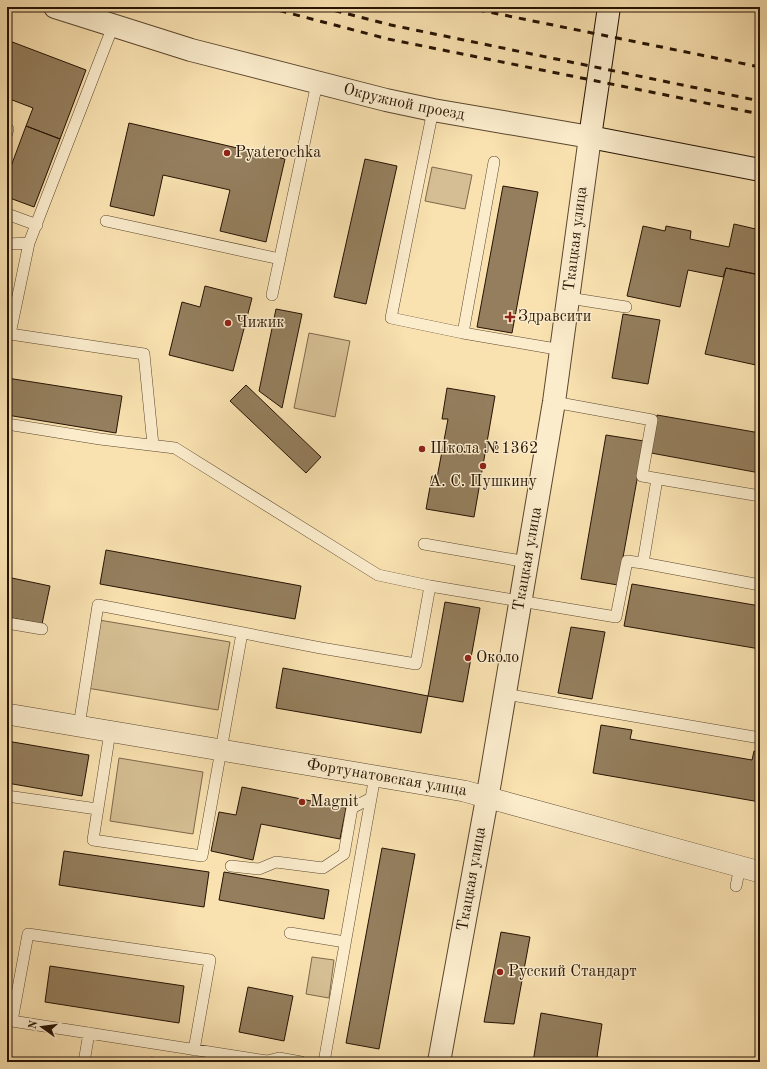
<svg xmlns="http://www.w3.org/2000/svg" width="767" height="1069" font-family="'Old Standard TT',serif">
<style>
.green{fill:#d5be93;stroke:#7e684b}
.building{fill:#947e5d;stroke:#261303}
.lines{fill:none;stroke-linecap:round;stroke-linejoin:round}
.service-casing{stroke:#5b462e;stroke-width:12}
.minor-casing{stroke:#5b462e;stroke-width:22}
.tertiary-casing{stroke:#5b462e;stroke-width:24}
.secondary-casing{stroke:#261303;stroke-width:24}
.service{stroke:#fbeccc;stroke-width:11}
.minor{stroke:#fbeccc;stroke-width:21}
.tertiary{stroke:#fbeccc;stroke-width:22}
.secondary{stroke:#fbeccc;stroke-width:22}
.rail{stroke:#261303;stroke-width:3;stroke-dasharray:7 7;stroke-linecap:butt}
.poi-dot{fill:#8f2418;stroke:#fbeccc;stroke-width:1.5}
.labels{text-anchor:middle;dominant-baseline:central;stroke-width:3;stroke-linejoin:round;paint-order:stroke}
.street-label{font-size:16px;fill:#261303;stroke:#fbeccc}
.poi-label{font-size:16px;fill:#261303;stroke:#fbeccc;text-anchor:start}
</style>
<rect width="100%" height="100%" fill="#f9e1b0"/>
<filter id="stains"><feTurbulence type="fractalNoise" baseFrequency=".005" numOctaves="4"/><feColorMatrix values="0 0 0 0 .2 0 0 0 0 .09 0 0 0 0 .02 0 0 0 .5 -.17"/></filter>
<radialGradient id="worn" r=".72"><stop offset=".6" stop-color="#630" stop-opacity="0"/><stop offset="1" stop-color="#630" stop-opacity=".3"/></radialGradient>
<path class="green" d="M432 167 472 175 465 209 425 201Z
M309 333 350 341 335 417 294 408Z
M99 620 230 642 218 710 87 688Z
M119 758 203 772 193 834 110 821Z
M312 957 334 960 329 998 306 994Z
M151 1057 185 1062H150Z"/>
<path class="building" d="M7 40 86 70 60 139 26 126 33 108 7 98Z
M129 123 285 159 266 242 220 231 230 190 163 175 154 216 110 206Z
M26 126 60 139 34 207 7 197V177Z
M365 159 397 166 366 304 334 297Z
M503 186 538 192 512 333 477 327Z
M734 224 760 230V275L726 268 723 277 688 270 680 307 627 296 643 226 665 231 666 226 691 231 690 239 729 247Z
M726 268 760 275V348L756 365 705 354Z
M205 286 252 298 233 371 169 355 182 302 200 307Z
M276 309 302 314 282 408 259 391Z
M623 314 660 320 648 384 612 378Z
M7 378 122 396 116 433 7 415Z
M246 385 321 457 306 473 230 401Z
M447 388 495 396 474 517 426 509 432 476 437 478 448 419H442Z
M657 415 760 433V473L651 453Z
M606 435 644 441 618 585 581 579Z
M106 550 301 586 295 619 100 584Z
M7 577 50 586 42 624 7 617Z
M632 584 760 606V649L624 626Z
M445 602 480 608 463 702 428 696Z
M571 627 605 632 592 699 558 693Z
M283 668 428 696 421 733 276 708Z
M601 725 632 730 630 739 752 760 754 751 760 752V802L593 773Z
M7 741 89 755 82 796 7 783Z
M242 787 346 808 340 839 261 824 253 860 211 851 219 812 236 815Z
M382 848 415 854 379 1049 346 1043Z
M64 851 209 872 204 907 59 885Z
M224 872 329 890 324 919 219 900Z
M501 932 530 937 514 1024 484 1022Z
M50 966 184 986 179 1023 45 1002Z
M248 987 293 996 284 1041 239 1032Z
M541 1013 602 1024 597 1057 627 1062H533Z"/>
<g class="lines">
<g class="service-casing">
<path id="service" d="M433 110 391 318 463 333
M7 133 8 129
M494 162 463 333 562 350
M7 214 37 225
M106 221 280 259
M7 244 29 243
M272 295 317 83
M569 298 626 307
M10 334 144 354 153 445
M7 335 10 334 29 243 113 26
M554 402 652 420 642 476 760 496
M7 424 100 439 175 448 378 575 430 586
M657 479 643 563 760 585
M424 544 527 562
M7 623 42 629
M505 694 760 738
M79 726 98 605 321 648 416 664 430 586 616 617 627 561 643 563
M110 732 93 840 202 856 242 633
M7 796 97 809
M231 866 259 869 276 862 323 868 344 854 352 808 371 798
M736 886 740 867
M290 933 345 942
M7 1021H12L28 934 210 960 194 1050
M12 1021 267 1061 279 1058 301 1062
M84 1062 89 1033
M324 1062 375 776"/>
</g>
<g class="minor-casing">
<g id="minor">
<path id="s1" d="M7 714 464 791 760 872"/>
</g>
</g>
<g class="tertiary-casing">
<g id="tertiary">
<path id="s2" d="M55 7 191 50 386 100 433 110 590 137 554 402 490 782 439 1062"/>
</g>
</g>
<g class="secondary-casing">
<path id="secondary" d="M609 7 590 137 760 170"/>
</g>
<use href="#service" class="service"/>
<use href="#minor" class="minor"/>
<use href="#tertiary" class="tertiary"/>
<use href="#secondary" class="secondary"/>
<path class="rail" d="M266 7 388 39 760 114
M321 7 391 25 760 101
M464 7 760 67"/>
</g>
<g class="poi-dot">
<circle cx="227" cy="153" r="4"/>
<path d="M508 311h4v4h4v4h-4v4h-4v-4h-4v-4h4z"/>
<circle cx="228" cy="323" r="4"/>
<circle cx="422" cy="449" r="4"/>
<circle cx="483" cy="466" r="4"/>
<circle cx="468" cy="658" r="4"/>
<circle cx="302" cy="802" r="4"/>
<circle cx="500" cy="972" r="4"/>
</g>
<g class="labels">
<g class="street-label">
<text stroke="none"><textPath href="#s2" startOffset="362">Окружной проезд</textPath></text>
<text transform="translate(576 239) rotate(-83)">Ткацкая улица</text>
<text transform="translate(528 559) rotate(-80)">Ткацкая улица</text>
<text stroke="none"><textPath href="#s1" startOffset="385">Фортунатовская улица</textPath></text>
<text transform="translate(472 879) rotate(-80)">Ткацкая улица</text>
</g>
<g class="poi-label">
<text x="235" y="153">Pyaterochka</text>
<text x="518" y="317">Здравсити</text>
<text x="236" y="323">Чижик</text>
<text x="430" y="449">Школа №1362</text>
<text x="483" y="482" text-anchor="middle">А. С. Пушкину</text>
<text x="476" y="658">Около</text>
<text x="310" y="802">Magnit</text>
<text x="508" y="972">Русский Стандарт</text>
</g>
</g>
<rect width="767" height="1069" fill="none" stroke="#f9e1b0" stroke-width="24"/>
<rect x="8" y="8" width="751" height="1053" fill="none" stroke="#261303" stroke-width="2"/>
<rect x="12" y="12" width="743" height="1045" fill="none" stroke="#261303"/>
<g transform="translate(42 1027) rotate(284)" stroke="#fbeccc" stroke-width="3" paint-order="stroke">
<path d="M0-3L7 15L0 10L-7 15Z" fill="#261303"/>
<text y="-6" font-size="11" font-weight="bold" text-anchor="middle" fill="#261303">N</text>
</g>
<rect width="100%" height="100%" filter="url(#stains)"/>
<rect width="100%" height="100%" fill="url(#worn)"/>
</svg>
